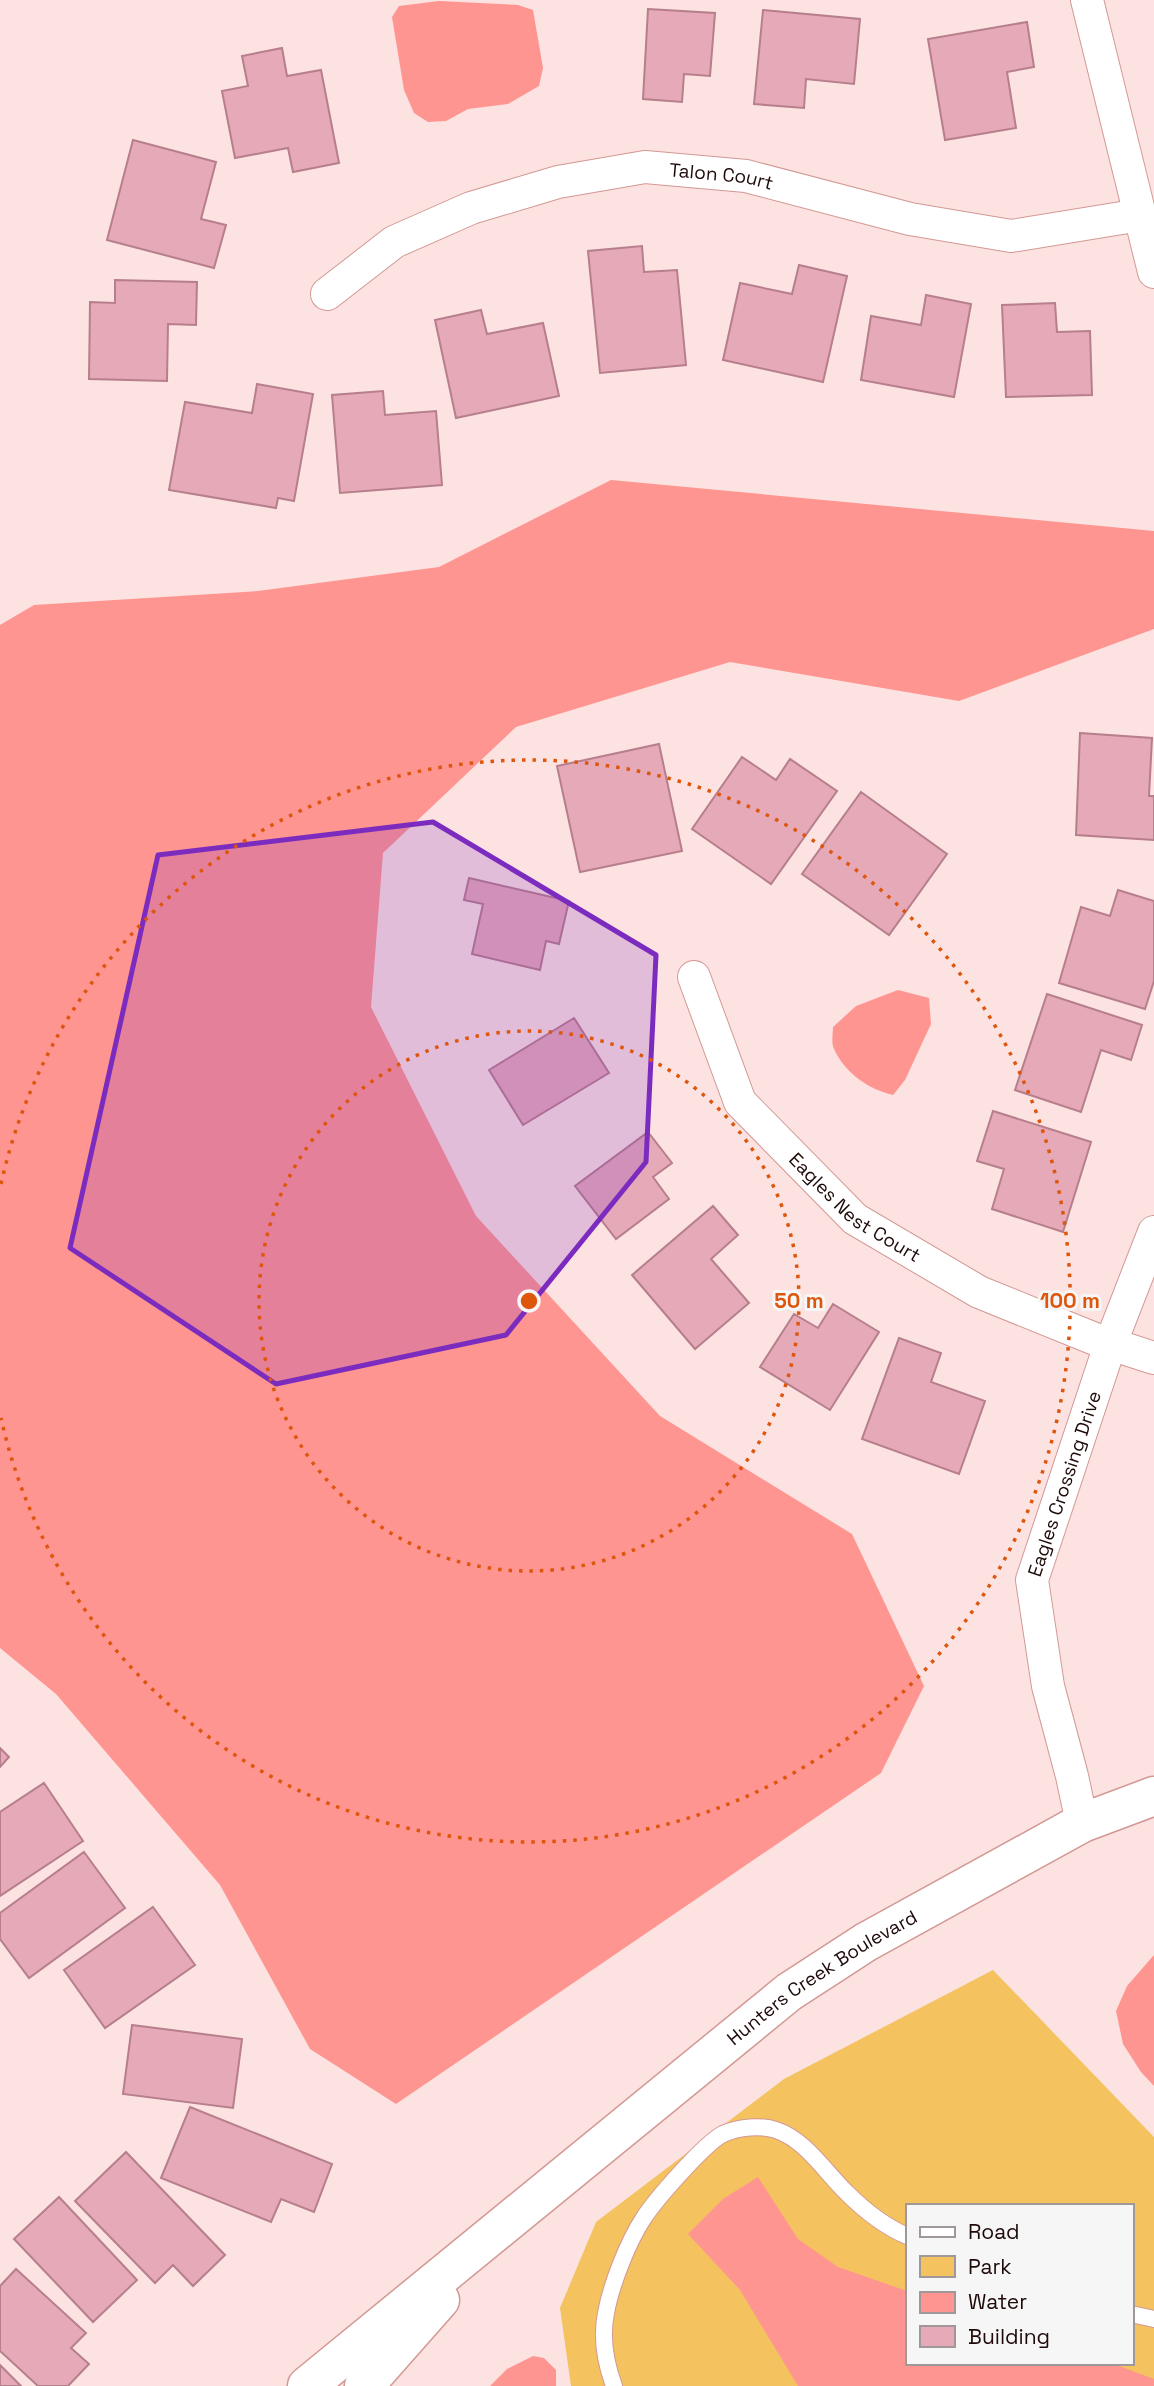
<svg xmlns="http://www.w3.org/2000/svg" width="1154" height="2386" font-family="'Space Grotesk',sans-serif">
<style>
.green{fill:#f4c25f;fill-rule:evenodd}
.water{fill:#fe9591}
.building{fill:#e5a9b8;stroke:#b77e8c;stroke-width:2}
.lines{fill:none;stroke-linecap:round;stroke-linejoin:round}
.service-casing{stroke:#d39894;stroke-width:18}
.minor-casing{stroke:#d39894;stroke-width:34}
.tertiary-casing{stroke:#d39894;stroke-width:41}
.service{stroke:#fff;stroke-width:16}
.minor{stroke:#fff;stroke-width:32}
.tertiary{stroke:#fff;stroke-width:38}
.marked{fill:#7b2cbf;fill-opacity:0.2;stroke:#7b2cbf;stroke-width:5;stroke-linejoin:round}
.ring{fill:none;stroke:#de550c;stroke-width:3.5;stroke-dasharray:3.5 7}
.labels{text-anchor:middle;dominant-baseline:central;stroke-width:6;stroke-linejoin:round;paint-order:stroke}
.street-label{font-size:19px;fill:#1f0a0a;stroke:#f6f6f6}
.centre{fill:#de550c;stroke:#f6f6f6;stroke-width:3.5}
.ring-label{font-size:21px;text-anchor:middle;font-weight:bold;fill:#de550c;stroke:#f6f6f6;stroke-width:6;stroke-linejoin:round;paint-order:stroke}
</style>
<rect width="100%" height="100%" fill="#fce2e0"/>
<path class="green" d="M993 1970 1154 2137V2386H571L560 2308 596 2222 784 2079ZM907 2206H1131V2363H907Z"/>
<path class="water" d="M439 1 518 5 533 10 543 68 539 86 508 104 468 109 446 121 428 122 414 113 404 90 392 17 399 6Z
M611 480 1154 531V629L959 701 730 662 516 727 383 853 371 1007 476 1216 660 1416 852 1534 924 1686 881 1773 396 2104 310 2049 220 1885 56 1694 0 1648V625L34 605 258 591 439 567Z
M898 990 929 998 931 1024 905 1080 893 1095C868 1089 845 1073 834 1049 831 1043 833 1033 833 1027L856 1006Z
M1154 1955V2086L1141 2072 1123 2044 1116 2011 1127 1986Z
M758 2177 798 2239 838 2267 907 2291V2363H1111L1154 2379V2386H798L740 2290 688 2234 723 2199Z
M533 2356 544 2358 556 2370V2386H490L507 2369Z"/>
<path class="building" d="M648 9 715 13 710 76 684 74 682 102 643 99Z
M763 10 860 19 854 84 806 79 804 108 754 104Z
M1027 22 1034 67 1007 72 1016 128 945 140 928 39Z
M282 48 287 76 321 70 339 163 293 172 288 148 235 158 222 91 248 86 242 56Z
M133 140 216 162 201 219 226 225 214 268 107 240Z
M642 246 644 272 677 270 686 365 600 373 588 251Z
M799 265 847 276 823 382 723 360 740 283 792 294Z
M115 280 197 282 196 325 168 324 167 381 89 379 90 302 115 303Z
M926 295 971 304 954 397 861 380 871 316 921 325Z
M1055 303 1057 332 1090 331 1092 395 1006 397 1002 305Z
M481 310 487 334 543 323 559 396 456 418 435 320Z
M257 384 313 394 294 501 278 498 276 508 169 490 185 402 252 413Z
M383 391 385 415 436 411 442 485 340 493 332 395Z
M1080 733 1152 738 1149 796H1154V840L1076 835Z
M659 744 682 851 580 872 557 766Z
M742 757 776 780 790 759 837 791 771 884 692 829Z
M861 792 947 854 889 935 802 874Z
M469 878 569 901 559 944 546 941 540 970 472 954 483 904 464 900Z
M1118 890 1154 901V981L1145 1009 1059 983 1081 907 1110 916Z
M1047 994 1142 1025 1131 1060 1101 1050 1081 1112 1015 1090Z
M574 1018 609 1073 523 1125 489 1070Z
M993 1111 1091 1142 1063 1232 992 1209 1004 1169 977 1161Z
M648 1132 672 1163 653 1177 669 1199 616 1239 575 1186Z
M713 1206 738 1235 711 1259 749 1303 695 1349 632 1275Z
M833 1304 879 1332 830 1410 760 1367 794 1314 818 1328Z
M899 1338 941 1353 931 1382 985 1401 959 1474 862 1439Z
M0 1748 9 1757 0 1767Z
M44 1783 83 1841 0 1896V1812Z
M84 1852 125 1908 29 1978 0 1939V1913Z
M153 1907 195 1965 105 2028 64 1970Z
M132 2025 242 2039 233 2108 123 2094Z
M190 2107 332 2164 314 2212 281 2199 271 2222 161 2178Z
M126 2152 225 2255 193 2286 173 2265 155 2283 75 2201Z
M59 2197 137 2280 93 2322 14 2239Z
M16 2269 86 2333 71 2348 89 2364 68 2386H38L0 2351V2286Z
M0 2365 21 2386H0Z"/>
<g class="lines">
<g class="service-casing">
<path id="service" d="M1131 2314 1154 2319
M614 2386C606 2364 601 2337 606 2313 611 2285 628 2242 643 2219 655 2200 705 2143 723 2134 738 2127 761 2125 776 2130 806 2140 825 2172 847 2193 865 2211 884 2226 907 2236"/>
</g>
<g class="minor-casing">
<g id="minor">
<path d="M1087 0 1154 272"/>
<path id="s1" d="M327 294 394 242 471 208 558 182 645 167 746 176 910 219 1011 236 1140 215"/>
<path id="s2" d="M694 977 740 1102 855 1219 979 1292 1095 1339 1154 1358"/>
<path id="s3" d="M1082 1823 1072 1776 1048 1686 1032 1580 1110 1345 1154 1232"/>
</g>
</g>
<g class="tertiary-casing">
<g id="tertiary">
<path id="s4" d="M307 2386 789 1992 866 1942 1082 1823 1154 1796"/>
<path d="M364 2386 440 2300"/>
</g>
</g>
<use href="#service" class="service"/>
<use href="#minor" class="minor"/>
<use href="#tertiary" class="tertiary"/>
</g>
<path class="marked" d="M433 822 656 955 646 1162 506 1335 276 1384 70 1248 158 855Z"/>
<g class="ring">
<circle cx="529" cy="1301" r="270"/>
<path d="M1 1184A541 541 0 1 1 1 1418"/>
</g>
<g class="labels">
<g class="street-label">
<text stroke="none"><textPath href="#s1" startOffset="425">Talon Court</textPath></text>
<text stroke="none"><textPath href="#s2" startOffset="290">Eagles Nest Court</textPath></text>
<text stroke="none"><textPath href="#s3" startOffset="350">Eagles Crossing Drive</textPath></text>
<text stroke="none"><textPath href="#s4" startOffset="658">Hunters Creek Boulevard</textPath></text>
</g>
</g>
<circle cx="529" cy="1301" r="10" class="centre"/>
<g class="ring-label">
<text x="799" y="1308">50 m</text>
<text x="1070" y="1308">100 m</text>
</g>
<rect x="906" y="2204" width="228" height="161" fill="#f6f6f6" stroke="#a09898" stroke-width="2"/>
<rect x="920" y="2227" width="35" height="10" fill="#ffffff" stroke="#a09898" stroke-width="2"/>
<text x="968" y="2239" font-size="21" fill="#1f0a0a">Road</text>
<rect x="920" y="2256" width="35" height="21" fill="#f4c25f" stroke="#a09898" stroke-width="2"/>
<text x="968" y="2274" font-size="21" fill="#1f0a0a">Park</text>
<rect x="920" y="2292" width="35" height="21" fill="#fe9591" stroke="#a09898" stroke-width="2"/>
<text x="968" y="2309" font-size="21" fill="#1f0a0a">Water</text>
<rect x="920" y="2326" width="35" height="21" fill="#e5a9b8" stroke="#a09898" stroke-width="2"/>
<text x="968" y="2344" font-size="21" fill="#1f0a0a">Building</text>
</svg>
